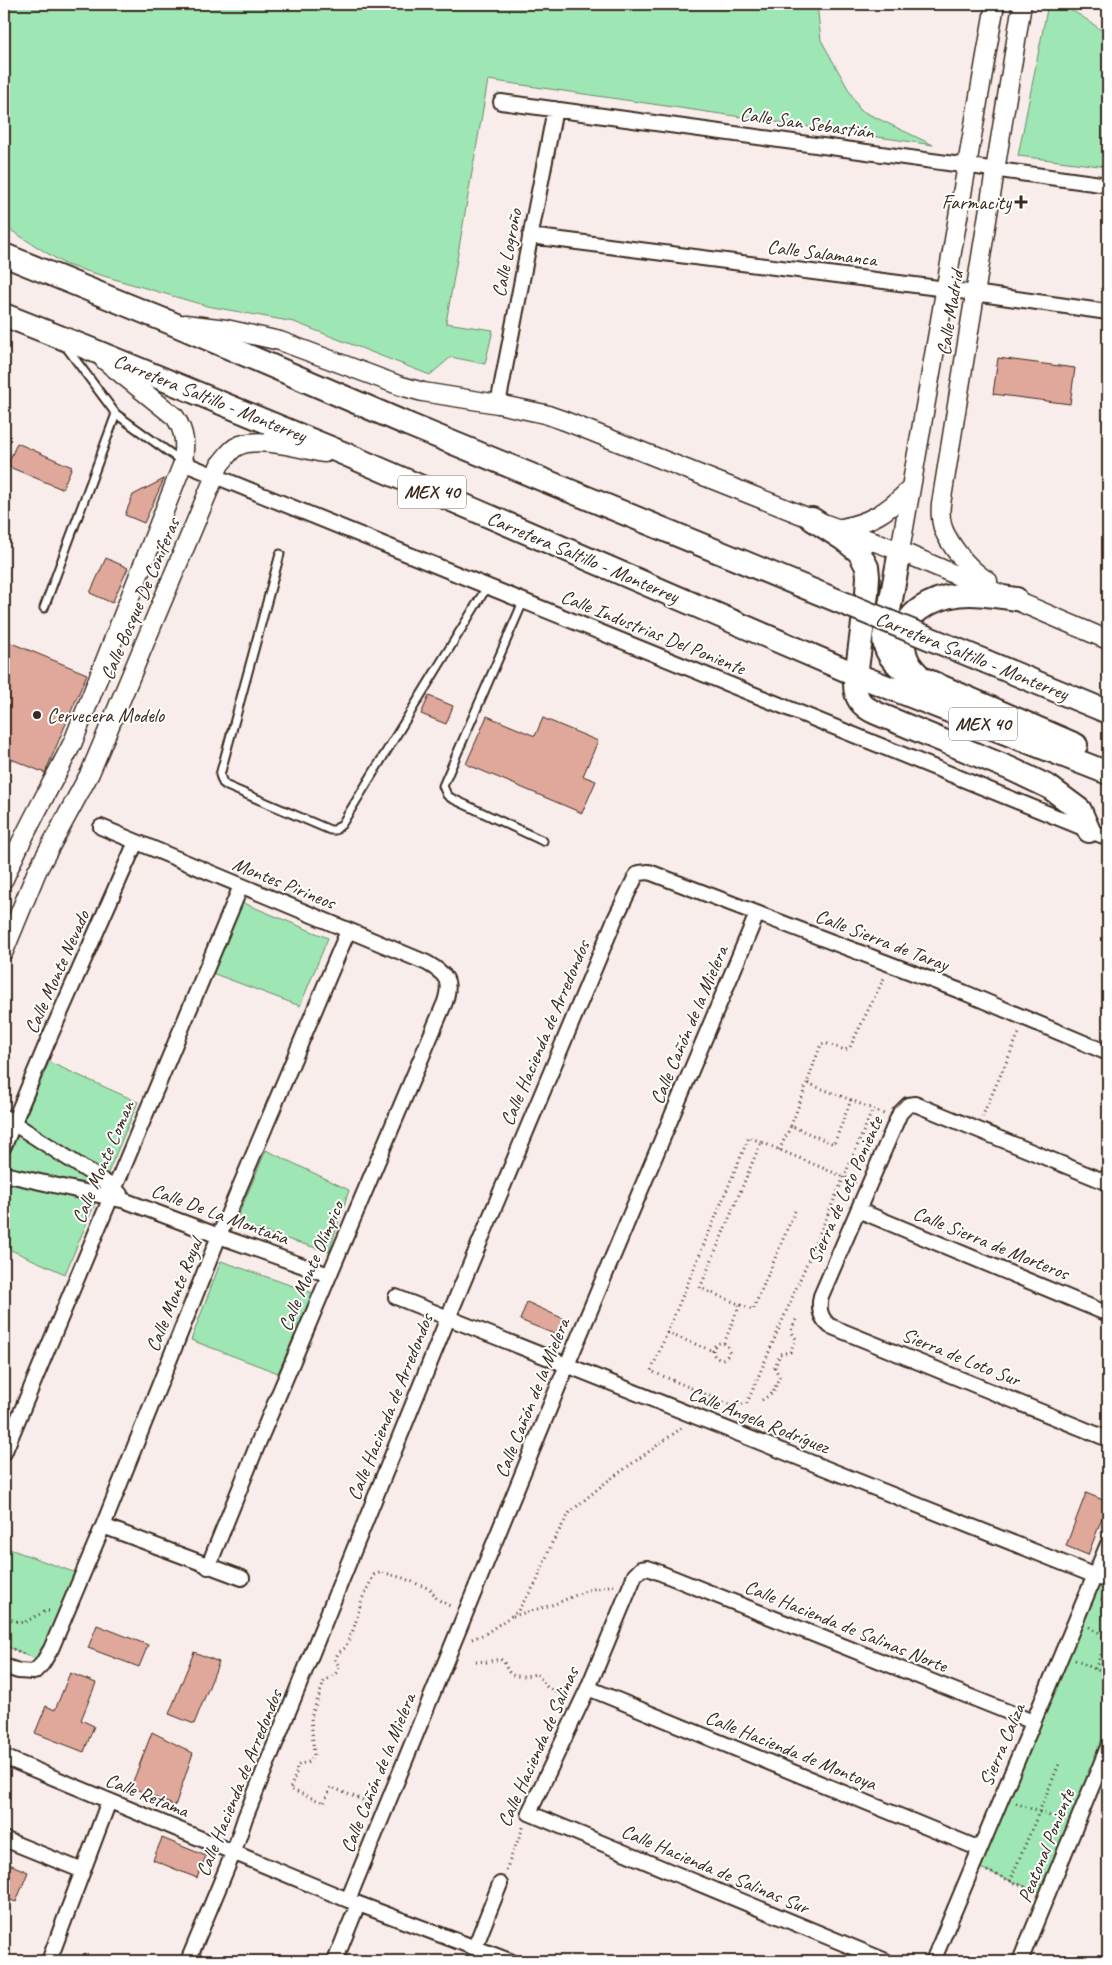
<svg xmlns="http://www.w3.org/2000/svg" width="1112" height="1965" font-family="Caveat,sans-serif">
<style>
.green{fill:#9ee6b3;stroke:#6c8868}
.building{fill:#e0a79b;stroke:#3b2a1e}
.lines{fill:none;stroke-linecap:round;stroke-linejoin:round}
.service-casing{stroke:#3b2a1e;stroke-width:11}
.minor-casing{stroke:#3b2a1e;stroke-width:18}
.tertiary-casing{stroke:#3b2a1e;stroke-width:21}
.primary-casing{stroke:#3b2a1e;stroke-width:26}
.path{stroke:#3b2a1e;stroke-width:3;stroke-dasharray:1 4;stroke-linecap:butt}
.service{stroke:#fff;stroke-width:7}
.minor{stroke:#fff;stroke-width:14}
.tertiary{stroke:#fff;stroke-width:18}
.primary{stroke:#fff;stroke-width:22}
.primary-bridge-casing{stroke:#3b2a1e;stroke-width:26;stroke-linecap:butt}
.primary-bridge{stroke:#fff;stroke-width:22}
.poi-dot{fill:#3b2a1e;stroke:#fff;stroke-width:2}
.labels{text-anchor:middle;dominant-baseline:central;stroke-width:4;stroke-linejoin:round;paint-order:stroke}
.shield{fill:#fff;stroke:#766a62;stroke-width:1}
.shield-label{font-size:19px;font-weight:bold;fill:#3b2a1e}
.street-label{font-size:20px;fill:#3b2a1e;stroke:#fff}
.poi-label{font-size:20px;fill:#3b2a1e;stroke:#fff;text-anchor:end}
</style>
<rect width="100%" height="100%" fill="#f9edeb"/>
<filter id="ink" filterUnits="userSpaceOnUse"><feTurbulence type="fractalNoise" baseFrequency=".02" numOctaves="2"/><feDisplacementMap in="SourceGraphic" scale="10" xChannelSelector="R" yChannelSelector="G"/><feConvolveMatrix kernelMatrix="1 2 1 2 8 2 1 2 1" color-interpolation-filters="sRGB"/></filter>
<g filter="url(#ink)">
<path class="green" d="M4 4H817L821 40 860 110 933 145 488 80 446 323 493 330 485 364 451 357 430 375 294 322 207 306 66 265 4 226Z
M1048 4C1069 4 1091 23 1108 35V167L1018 156Z
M241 902 328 938 300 1006 212 973Z
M49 1062 138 1102 65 1274 4 1247V1167Z
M266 1150 349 1190 329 1252 235 1223Z
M221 1261 313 1293 278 1373 191 1340Z
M4 1547 79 1574 45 1655 39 1659 34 1658 4 1645Z
M1093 1570 1108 1576V1746L1046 1895 970 1864Z"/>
<path class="building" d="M998 358 1075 368 1070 404 993 394Z
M17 443 72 467 62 489 7 466Z
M164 479 144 523 125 515 133 495Z
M106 558 128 568 112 603 90 593Z
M4 640 87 674 45 773 4 756Z
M429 696 453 706 446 724 421 714Z
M487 716 535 736 543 718 598 741 583 776 596 781 582 813 466 764Z
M527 1302 566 1320 559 1336 520 1320Z
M1086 1493 1108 1502 1088 1555 1066 1546Z
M97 1625 148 1645 139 1667 88 1648Z
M194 1652 219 1662 194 1724 169 1714Z
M70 1673 96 1683 81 1720 94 1726 84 1752 35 1733 46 1706 55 1710Z
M152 1732 193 1753 175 1806 131 1787Z
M162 1838 206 1856 197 1878 153 1860Z
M9 1864 28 1872 16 1902 4 1898V1878Z"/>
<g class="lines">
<g class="service-casing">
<path id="service" d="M116 414 181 461
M280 554 220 775 223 783 227 786 330 830H335L342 824 487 587
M523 602 443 786 447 795 451 798 543 841
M44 608 116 414 66 347"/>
</g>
<g class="minor-casing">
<path id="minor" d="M501 102 1108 185
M530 236 946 289 1108 312
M498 404 555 109
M183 463 1108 838
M101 827 427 963C446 974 452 980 445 1002L259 1441 208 1567
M4 1117 114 1188 120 1194
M4 1146 47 1043 136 842
M4 1174 126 1201 219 1236 329 1275
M1108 1183 915 1104 908 1105 900 1113 821 1296C818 1309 820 1318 830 1326L1108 1439
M858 1210 1108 1314
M396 1297 1108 1581
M4 1453 241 886
M103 1526 242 1578
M4 1666 18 1671 34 1672 42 1664 51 1649 103 1526 219 1236 348 931
M588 1688 980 1849
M4 1757 348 1900 510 1961
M4 1839 83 1871
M348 1900 567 1365 757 914
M475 1947 500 1884
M49 1961 109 1801
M188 1961 234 1851 245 1818 448 1318 615 919 636 876 639 873 649 872 963 992 1108 1053
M335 1961 358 1904
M886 1961 529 1813 588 1688 635 1575 641 1569 648 1568 1033 1722
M933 1961 1108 1544
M1020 1961 1108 1747"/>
</g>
<g class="tertiary-casing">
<path id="tertiary" d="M185 324 226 329 280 341 401 386 423 392 498 404 545 414 565 421 812 519 900 551 1108 640
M837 529C870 523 888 512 911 488
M900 551 995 4
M988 581C971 571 955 552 946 535 941 526 940 513 941 504L1022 4
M4 879C24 832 50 788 73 742L183 463C185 445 186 433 175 417L104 360
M4 951 37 871 90 773 220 464C225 459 230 450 236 447 256 435 302 449 324 453"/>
</g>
<g class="primary-casing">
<path id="primary" d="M4 255 169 322 407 424
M4 315 90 349 345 454 857 675 1108 773
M812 519 843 539 859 552 867 567 868 576 867 593 855 684C855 699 862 707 876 713L1011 769 1049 787 1080 810 1089 831
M900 551 884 637C884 652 893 661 903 670L1076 745
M987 662 1108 712
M918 674C906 663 903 652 904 636 905 607 945 594 970 594 985 594 1000 597 1016 599"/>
</g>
<path class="path" d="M851 1100 807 1083 821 1044 825 1043 845 1050 850 1047 885 976
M982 1117 1020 1031
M791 1126 807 1083
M761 1142 749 1137 651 1371 733 1406 747 1403 873 1109
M779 1150 791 1126 834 1144 851 1100 884 1114
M795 1211 753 1310 700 1288 761 1142 856 1182
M667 1333 713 1351
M713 1351a8 8 0 1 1 16 0a8 8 0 1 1-16 0Z
M724 1343 740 1304
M762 1400 773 1393 779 1377 775 1367 780 1354 790 1352 796 1339 791 1331 797 1317
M1101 1599 1108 1602
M4 1613 10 1619 23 1623 46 1611H52
M513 1616 555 1604 588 1590 614 1585
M1089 1627 1102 1634
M472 1639 485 1634 517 1612 536 1583 552 1543 570 1512 605 1483 683 1427
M4 1645 26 1655
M1075 1660 1108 1675
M476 1661 486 1662 500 1659C506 1663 505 1667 509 1672 514 1679 530 1675 537 1674L547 1687 566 1698
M1095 1669 1105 1645
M1016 1803 1063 1821
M372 1804 331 1787 324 1803 290 1789 297 1771 296 1767 300 1764 309 1762 314 1755 311 1717 324 1682 336 1673 339 1666 335 1660 338 1653 345 1648 354 1628 362 1599 374 1575 382 1572 403 1578 430 1589 437 1599 452 1607
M506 1870 524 1825
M987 1871 1034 1891
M1010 1881 1060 1762"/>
<use href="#service" class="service"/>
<use href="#minor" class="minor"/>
<use href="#tertiary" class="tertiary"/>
<use href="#primary" class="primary"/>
<g class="primary-bridge-casing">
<path id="primary-bridge" d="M407 424 987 662"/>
</g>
<use href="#primary-bridge" class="primary-bridge"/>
</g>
</g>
<g class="poi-dot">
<path d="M1018.5 194.5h5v5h5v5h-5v5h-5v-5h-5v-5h5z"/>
<circle cx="37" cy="715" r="5"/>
</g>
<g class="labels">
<g class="shield">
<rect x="398" y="475.5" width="68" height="33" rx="4"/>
<rect x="949" y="707.5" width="68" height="33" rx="4"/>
</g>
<g class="shield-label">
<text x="432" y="492">MEX 40</text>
<text x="983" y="724">MEX 40</text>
</g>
<g class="street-label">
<text transform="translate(807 123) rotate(8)">Calle San Sebastián</text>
<text transform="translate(507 253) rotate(-79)">Calle Logroño</text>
<text transform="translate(822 253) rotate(7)">Calle Salamanca</text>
<text transform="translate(950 313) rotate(-81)">Calle Madrid</text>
<text transform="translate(210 398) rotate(22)">Carretera Saltillo - Monterrey</text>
<text transform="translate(583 557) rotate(23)">Carretera Saltillo - Monterrey</text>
<text transform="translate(140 599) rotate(-67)">Calle Bosque De Coníferas</text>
<text transform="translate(653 632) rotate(22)">Calle Industrias Del Poniente</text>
<text transform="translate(972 656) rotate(22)">Carretera Saltillo - Monterrey</text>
<text transform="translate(284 883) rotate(22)">Montes Pirineos</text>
<text transform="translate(882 940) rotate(21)">Calle Sierra de Taray</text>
<text transform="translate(57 972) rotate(-66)">Calle Monte Nevado</text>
<text transform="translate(689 1025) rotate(-67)">Calle Cañón de la Mielera</text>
<text transform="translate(545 1033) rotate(-67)">Calle Hacienda de Arredondos</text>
<text transform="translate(103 1162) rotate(-67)">Calle Monte Coman</text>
<text transform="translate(845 1190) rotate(-66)">Sierra de Loto Poniente</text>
<text transform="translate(220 1214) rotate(20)">Calle De La Montaña</text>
<text transform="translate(991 1243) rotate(22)">Calle Sierra de Morteros</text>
<text transform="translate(311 1266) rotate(-67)">Calle Monte Olímpico</text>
<text transform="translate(174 1295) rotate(-68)">Calle Monte Royal</text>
<text transform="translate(961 1357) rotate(22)">Sierra de Loto Sur</text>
<text transform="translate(532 1398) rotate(-68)">Calle Cañón de la Mielera</text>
<text transform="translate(390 1407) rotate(-68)">Calle Hacienda de Arredondos</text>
<text transform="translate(759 1420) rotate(22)">Calle Ángela Rodríguez</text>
<text transform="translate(846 1626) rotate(22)">Calle Hacienda de Salinas Norte</text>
<text transform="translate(1002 1745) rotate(-67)">Sierra Caliza</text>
<text transform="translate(538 1747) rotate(-66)">Calle Hacienda de Salinas</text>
<text transform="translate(791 1750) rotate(22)">Calle Hacienda de Montoya</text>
<text transform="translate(378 1773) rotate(-68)">Calle Cañón de la Mielera</text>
<text transform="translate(239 1783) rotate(-68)">Calle Hacienda de Arredondos</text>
<text transform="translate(147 1795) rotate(22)">Calle Retama</text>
<text transform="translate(1046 1846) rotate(-68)">Peatonal Poniente</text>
<text transform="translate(715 1869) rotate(23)">Calle Hacienda de Salinas Sur</text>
</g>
<g class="poi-label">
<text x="1011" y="202">Farmacity</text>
<text x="47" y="715" text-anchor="start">Cervecera Modelo</text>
</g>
</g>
<rect width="1112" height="1965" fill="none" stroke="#fff" stroke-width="20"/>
<rect x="10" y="10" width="1092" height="1945" fill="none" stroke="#3b2a1e" stroke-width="2" filter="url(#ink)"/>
</svg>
